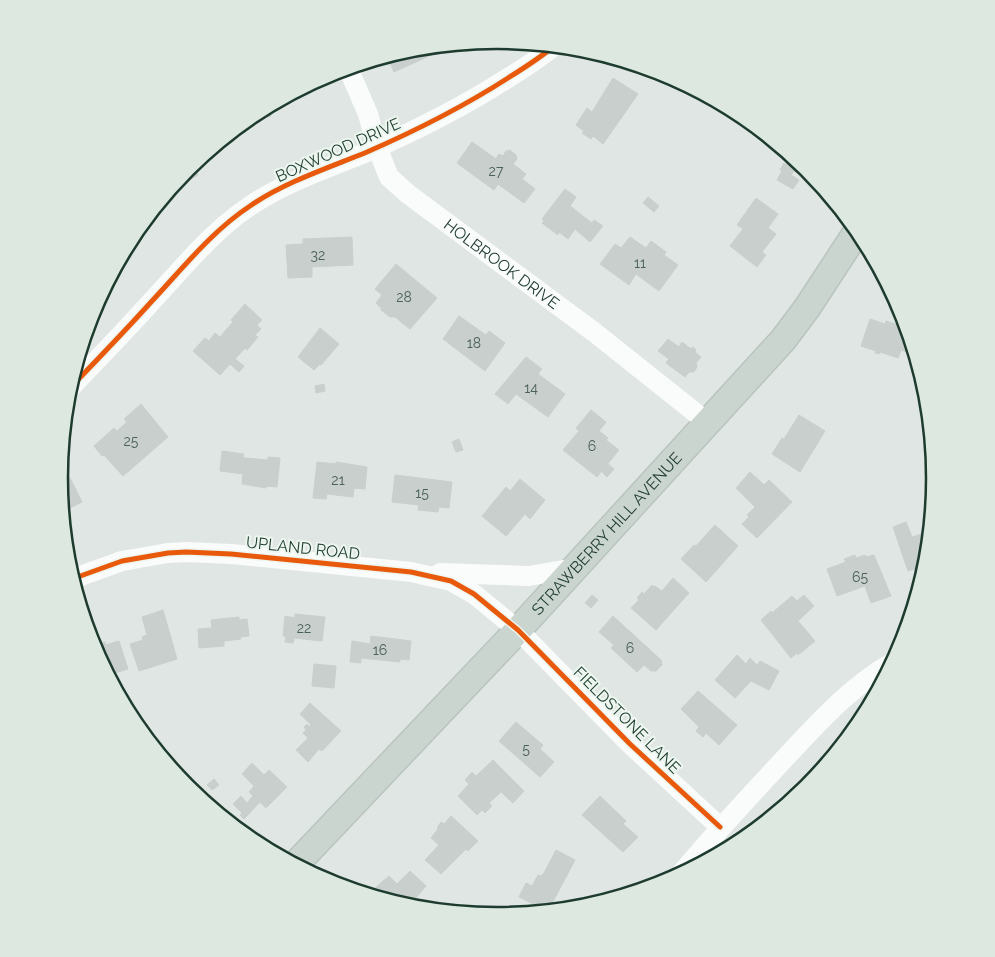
<svg xmlns="http://www.w3.org/2000/svg" width="995" height="957" font-family="Raleway,sans-serif">
<style>
.building{fill:#c8cfcc;stroke:#c9cfcc}
.lines{fill:none;stroke-linecap:round;stroke-linejoin:round}
.major-casing{stroke:#bac4bf;stroke-width:29}
.minor{stroke:#fafbfb;stroke-width:20}
.major{stroke:#cbd5d0;stroke-width:26}
.cycleway-casing{stroke:#edf7f0;stroke-width:8}
.cycleway{stroke:#e8590c;stroke-width:5}
.labels{text-anchor:middle;dominant-baseline:central;stroke-width:4;stroke-linejoin:round;paint-order:stroke}
.number-label{font-size:14px;fill:#496156}
.street-label{font-size:16px;fill:#1d3b2e;stroke:#edf7f0}
.rim{fill:none;stroke:#1d3b2e;stroke-width:2.5}
</style>
<rect width="100%" height="100%" fill="#e0e6e3"/>
<path class="building" d="M448 45 449 47 394 72 387 56 412 48Z
M613 78 638 94 603 144 593 136 591 139 582 133 584 131 576 125 587 108 592 112Z
M276 102 270 117 257 112Z
M230 134 234 141 193 166 198 175 176 187 174 184 188 168Z
M472 142 496 159 499 154 503 156 506 151 510 150 516 155 517 159 513 164 526 174 522 179 535 189 524 203 498 184 494 190 457 163Z
M792 155 813 175 810 180 794 171 791 175 799 180 793 189 777 180 782 171 780 170 784 163 786 165Z
M565 189 576 197 570 206 592 223 594 220 603 226 590 242 575 229 568 239 559 232 558 235 542 223 544 221 542 219Z
M648 197 659 206 654 212 643 203Z
M756 198 778 214 768 228 776 234 762 252 766 255 757 267 730 246 743 229 737 225Z
M352 237 353 265 312 267V277L288 278 286 245 303 244V239Z
M630 237 646 248 651 241 666 252 664 255 678 265 659 291 636 274 629 285 600 264 615 244 621 248Z
M396 264 437 298 410 329 395 317H390L381 310V305L380 307 376 303 382 295 375 289Z
M245 304 262 320 257 325 261 329 255 335 258 337 247 350 245 348 235 359 244 366 239 372 230 364 220 375 193 351 205 338 209 341 215 333 220 337 233 322 231 320Z
M459 316 486 335 489 331 505 343 485 371 443 339Z
M870 319 885 324 886 321 908 328 919 363 914 361 916 355 901 350 898 358 880 352 879 354 875 353 876 351 861 346Z
M320 328 339 344 321 365 320 364 314 370 298 357Z
M668 339 679 347 682 342 691 349 693 347 696 350 695 352 701 357 696 363 697 367 694 372H689L685 377 666 363 669 359 658 351Z
M526 357 542 369 538 374 565 394 548 417 516 394 508 404 495 394Z
M324 384 325 391 316 393 315 386Z
M141 404 168 437 123 476 104 455 102 456 94 446 114 428 117 431 127 422 124 419Z
M591 410 606 422 599 431 608 438 606 440 619 450 597 477 563 450 579 431 576 428Z
M799 415 825 431 800 472 772 454 782 438 784 439Z
M459 439 463 450 456 452 452 442Z
M222 451 244 454 243 457 245 458 268 460V457L280 458 277 487 266 486V488L242 484 243 474 220 471Z
M317 462 336 464V462L367 467 365 489 354 488 353 497 327 494 326 499 313 498Z
M608 464 614 469 607 477 602 472Z
M931 467 935 469 936 480 928 477Z
M67 472 82 502 62 512 59 476Z
M750 472 764 485 769 480 792 502 757 538 742 524 749 517 747 515 755 507 736 488Z
M395 475 452 482 449 508 439 507 438 512 418 510 419 505 392 502Z
M520 479 545 500 530 519 525 514 506 536 482 516 506 487 510 491Z
M906 522 912 537 931 531 928 564 920 586 914 569 908 571 893 527Z
M715 525 738 546 706 582 681 559 694 545 696 546Z
M855 555 856 558 865 555 866 557 874 555 891 596 871 603 865 586 837 596 827 569 846 562 844 559Z
M673 578 689 593 656 630 631 608 639 600 637 598 642 592 644 594 652 585 654 587 655 586 662 591Z
M592 595 598 600 591 608 585 603Z
M804 595 814 606 798 621 815 641 798 655 797 653 791 658 761 620 771 611 772 613 792 596 797 601Z
M163 610 177 659 139 671 130 644 143 640 142 637 147 635 142 617Z
M295 614 325 617 322 641 294 638 293 643 285 642 286 636H283L285 616 295 618Z
M613 616 661 660 662 665 656 671H651L644 665 637 672 611 648 614 645 599 632Z
M239 617V620L247 619 249 636 240 637 241 639 224 641V646L199 648 198 629 212 628 211 620Z
M96 628 100 643 105 642 106 645 119 641 128 669 108 675 92 646 88 630Z
M371 636 411 641 409 660 400 659V662L361 658V663L350 662 352 641 370 644Z
M737 655 746 664 750 658 757 665 760 661 779 671 769 690 751 681 735 698 715 680Z
M314 664 336 666 334 688 312 686Z
M698 691 737 725 719 745 706 733 703 737 696 731 699 727 681 709Z
M310 703 341 731 322 751 319 749 308 762 296 750 308 738 303 733 306 730 304 727 307 724 309 727 311 725 300 714Z
M516 722 543 745 540 749 554 762 540 777 499 741Z
M493 760 524 791 513 803 501 792 489 803 492 806 485 813 482 810 477 815 458 796 469 784 465 780 472 772 476 776Z
M252 763 264 775 269 770 287 787 266 808 260 802 244 819 240 815 242 813 233 804 241 796 247 803 253 796 249 792 254 786 242 774Z
M214 779 219 785 212 790 207 785Z
M600 796 626 821 623 824 638 837 623 852 582 815Z
M451 816 478 841 468 851 466 849 441 874 425 860 439 845 431 838 438 829 437 828 441 822 444 824Z
M556 850 575 860 548 911 519 897 526 883 532 886 538 875 541 876 544 873Z
M410 871 426 886 408 907 371 896 376 891 374 889 389 876 397 884Z"/>
<g class="lines">
<g class="major-casing">
<g id="major">
<path id="s2" d="M295 865 518 630 783 340 807 308 858 230"/>
</g>
</g>
<g class="minor">
<path id="s1" d="M348 68 368 114 377 147 389 177 408 194 594 332 707 422"/>
<path d="M69 389C97 360 125 331 152 301 183 268 212 231 250 206 285 182 328 168 367 152 415 131 463 107 508 78 524 68 540 58 554 46"/>
<path d="M440 573 529 576 575 568"/>
<path d="M72 579 122 561 168 553 186 552 231 554 411 572 451 581 474 594 518 630 630 744 720 827"/>
<path d="M679 876C713 835 750 796 786 757 820 721 852 685 895 661"/>
</g>
<use href="#major" class="major"/>
<g class="cycleway-casing">
<path id="cycleway" d="M69 389C97 360 125 331 152 301 183 268 212 231 250 206 285 182 328 168 367 152 415 131 463 107 508 78 524 68 540 58 554 46
M72 579 122 561 168 553 186 552 231 554 411 572 451 581 474 594 518 630 630 744 720 827"/>
</g>
<use href="#cycleway" class="cycleway"/>
</g>
<g class="labels">
<g class="number-label">
<text x="496" y="171">27</text>
<text x="318" y="255">32</text>
<text x="640" y="263">11</text>
<text x="404" y="297">28</text>
<text x="474" y="343">18</text>
<text x="531" y="388">14</text>
<text x="131" y="441">25</text>
<text x="592" y="446">6</text>
<text x="338" y="480">21</text>
<text x="422" y="493">15</text>
<text x="860" y="577">65</text>
<text x="304" y="628">22</text>
<text x="630" y="648">6</text>
<text x="380" y="650">16</text>
<text x="526" y="749">5</text>
</g>
<g class="street-label">
<text transform="translate(338 150) rotate(-24)">BOXWOOD DRIVE</text>
<text stroke="none"><textPath href="#s1" startOffset="259">HOLBROOK DRIVE</textPath></text>
<text stroke="none"><textPath href="#s2" startOffset="455">STRAWBERRY HILL AVENUE</textPath></text>
<text transform="translate(303 548) rotate(6)">UPLAND ROAD</text>
<text transform="translate(627 720) rotate(45)">FIELDSTONE LANE</text>
</g>
</g>
<path d="M0 0H995V957H0ZM68 478a429 429 0 1 1 858 0a429 429 0 1 1-858 0Z" fill="#dce8e0" fill-rule="evenodd"/>
<path class="rim" d="M68 478a429 429 0 1 1 858 0a429 429 0 1 1-858 0Z"/>
</svg>
